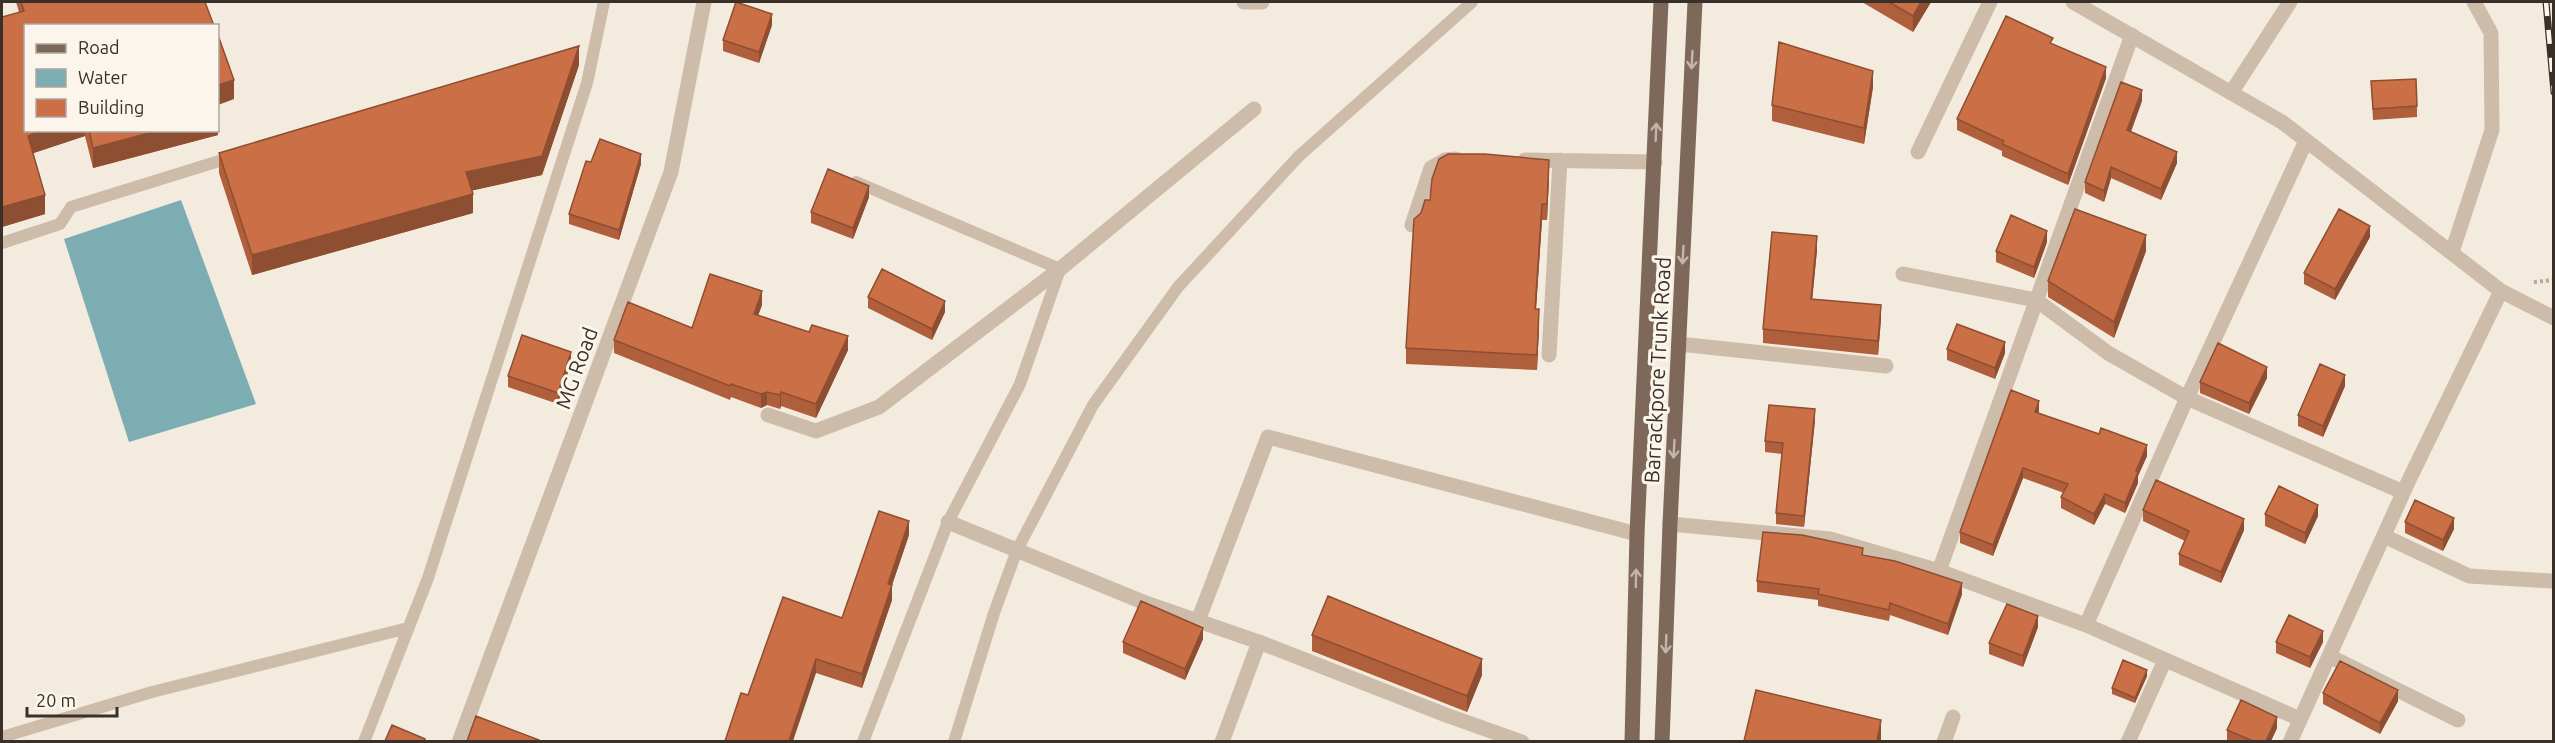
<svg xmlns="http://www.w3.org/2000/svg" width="2555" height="743" font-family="Ubuntu,sans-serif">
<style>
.water{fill:#7cadb3}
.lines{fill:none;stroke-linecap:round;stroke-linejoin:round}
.path{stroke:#b9a694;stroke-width:4;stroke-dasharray:3 3;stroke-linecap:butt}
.lane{stroke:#cdbcaa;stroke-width:12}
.street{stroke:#cdbcaa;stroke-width:15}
.primary{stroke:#7d685a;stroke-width:15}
.rail-casing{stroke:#3a302a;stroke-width:7}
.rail{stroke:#fbf5ec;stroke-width:4.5;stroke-dasharray:14;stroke-linecap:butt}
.wall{fill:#af5f3c}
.shaded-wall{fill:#8e4e31}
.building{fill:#cb6f46;stroke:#8e4e31;stroke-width:1.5}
.oneway{stroke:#c2b6aa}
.labels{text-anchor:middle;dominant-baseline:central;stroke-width:6;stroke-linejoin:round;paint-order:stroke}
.street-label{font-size:21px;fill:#3a302a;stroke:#fbf5ec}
</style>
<rect width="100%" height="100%" fill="#f4ebdf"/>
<path class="water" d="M181 200 256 404 129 442 64 239Z"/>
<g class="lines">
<path class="path" d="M2534 282 2554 280"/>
<path class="lane" d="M856 182 1060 269 1020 384 948 522 863 742
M2 243 60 224 71 207 232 157
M2 737 152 692 408 628
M364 742 428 578 587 83 604 2
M954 742 994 613 1017 550 1093 405 1178 287 1299 156 1472 2"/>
<path class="street" d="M1244 2H1262
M2073 2 2282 122 2501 291 2554 318
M2231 93 2290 2
M1918 152 1990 2
M1525 160 1655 162
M1412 225 1431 168 1445 160 1456 159
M2452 252 2492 130 2491 33 2474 2
M1903 274 2036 300 2108 353 2187 398 2403 492
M1679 344 1886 366
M1549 355 1560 160
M768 415 816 431 879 407 1060 269 1254 109
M948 522 1143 602 1259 642 1446 715 1522 742
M1670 524 1830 539 1939 571 2086 625 2300 719
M2384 536 2469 576 2551 581
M1939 571 2132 35
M1198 621 1268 437 1637 534
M2086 625 2187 398 2306 141
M2329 656 2458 720
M459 742 671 172 704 2
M1222 742 1259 642
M1944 742 1953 717
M2128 742 2165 660
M2290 742 2409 480 2501 291"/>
<path class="primary" d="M1632 742 1637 534 1661 2
M1662 742 1670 524 1695 2"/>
<g class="rail-casing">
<path id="rail" d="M2546 2 2554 92"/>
</g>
<use href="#rail" class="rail"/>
</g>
<path class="wall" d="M16 2H205L26 130H218V135L93 168 85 136 33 153 45 214 2 227 19 12Z
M1862 2H1931L1913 32Z
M772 25 759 63 723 51V40Z
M2053 44 2106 78 2068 185 2002 156V151L1957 130V119Z
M579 65 542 175 472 190 473 213 252 275 219 173V153Z
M2371 81 2417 106V117L2373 120Z
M1873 87 1864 144 1772 121V105Z
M2142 101 2131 132 2177 163 2161 200 2111 178 2104 202 2085 193V182Z
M591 162 641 164 619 240 569 224V214Z
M1549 176 1547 220H1542L1536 309 1539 325 1537 370 1406 364V348L1421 213 1430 200Z
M869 197 853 239 811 223V212Z
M2370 237 2335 300 2304 284V273Z
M2047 242 2034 278 1996 262V251Z
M1817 250 1812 299 1881 319 1878 355 1763 343V329Z
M2146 251 2114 338 2048 297V281Z
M868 297 945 312 932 340 868 308Z
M762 305 758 315 848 350 816 418 781 406 780 409 767 405 761 408 731 397 730 400 614 353V340L692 328Z
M1947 349 2005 353 1995 379 1947 360Z
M571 363 558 404 508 387V376Z
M2267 378 2249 414 2200 393V382Z
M2345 386 2323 437 2298 426V415Z
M2039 412V413L2147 456 2138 476V483L2125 513 2105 504 2094 525 2061 508V497L2064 493 2023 478 1993 556 1960 543V532Z
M1815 420 1804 527 1776 524V513L1782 454 1765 452V441Z
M2143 510 2244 530 2221 583 2179 565V554L2185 541 2143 521Z
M2265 514 2318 516 2305 544 2265 526Z
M2405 522 2454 529 2443 551 2405 533Z
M909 535 892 585V600L862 688 816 673 748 695 842 618Z
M1863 555 1962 594 1948 635 1890 615 1889 621 1818 606V600L1757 592V581Z
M2038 627 2023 667 1989 654V643Z
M1312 635 1482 675 1467 712 1312 651Z
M1203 639 1185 680 1123 653V642Z
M2276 642H2323L2310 668 2276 653Z
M2147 676 2135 703 2112 694V688Z
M2323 693 2398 701 2380 734 2323 704Z
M2277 728 2271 741H2227V730Z"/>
<path class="shaded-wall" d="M1921 2H1931L1913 32V16Z
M772 14V25L759 63V52Z
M579 46V65L542 175 466 192V172Z
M2106 67V78L2068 185V174Z
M1873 71V87L1864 144V128Z
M234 80V99L218 105V85Z
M2142 90V101L2127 141V130Z
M218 115V135L93 168V148L160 130H218Z
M43 130H85V136L28 155V136Z
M2177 152V163L2161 200V189Z
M641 154V164L619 240V230Z
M1549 160V176L1547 220V204Z
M2111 167V178L2104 202V191Z
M869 186V197L853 239V228Z
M473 194V213L252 275V255Z
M45 195V214L2 227V207Z
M1542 204V220L1535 324V309Z
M2370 226V237L2335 300V289Z
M2047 231V242L2034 278V267Z
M2146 235V251L2114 338V322Z
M1817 236V250L1811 313V299Z
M762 291V305L754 327V314Z
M945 301V312L932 340V329Z
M1881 305V319L1878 355V341Z
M1539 309V325L1537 370V355Z
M848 336V350L816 418V404Z
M2005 342V353L1995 379V368Z
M571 352V363L558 404V393Z
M2267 367V378L2249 414V403Z
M2345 375V386L2323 437V426Z
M767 392V405L761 408V394Z
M781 392V406L780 409V395Z
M2039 401V412L2035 422V412Z
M1815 409V420L1804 527V516Z
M2147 445V456L2138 476V483L2125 513V503Z
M2023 468V478L1993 556V545Z
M2105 494V504L2094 525V514Z
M2318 505V516L2305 544V533Z
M2454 518V529L2443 551V540Z
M2244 519V530L2221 583V572Z
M909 521V535L892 585V600L862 688V674L888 584Z
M1962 583V594L1948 635V624Z
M2038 616V627L2023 667V656Z
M1203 628V639L1185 680V669Z
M2323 631V642L2310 668V657Z
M816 659V673L793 741H789Z
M1482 659V675L1467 712V696Z
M2147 670V676L2135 703V698Z
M2398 690V701L2380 734V723Z
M2277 717V728L2271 741H2266Z
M1881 720V741H1877Z"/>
<path class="building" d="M21 2H205L214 26H26V130H43L28 136 45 195 2 207V17L24 11Z
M736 2 772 14 759 52 723 40Z
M1889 2H1921L1913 16Z
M2006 16 2053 38 2050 43 2106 67 2068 174 2002 144 2004 141 1957 119Z
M218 35 234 80 218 85Z
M1779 42 1873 71 1864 128 1772 105Z
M579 46 542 156 466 172 473 194 252 255 219 153Z
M2416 79 2417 106 2373 109 2371 81Z
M2121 82 2142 90 2127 130 2177 152 2161 189 2111 167 2104 191 2085 182Z
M89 130H160L93 148Z
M600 139 641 154 619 230 569 214 586 161 591 162Z
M1448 154H1485L1549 160 1547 204H1542L1535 309H1539L1537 355 1406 348 1414 219 1421 213 1425 200H1430L1432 179 1439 159Z
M828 169 869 186 853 228 811 212Z
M2075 209 2146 235 2114 322 2048 281Z
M2339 209 2370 226 2335 289 2304 273Z
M2011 215 2047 231 2034 267 1996 251Z
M1772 232 1817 236 1811 299 1881 305 1878 341 1763 329Z
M882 269 945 301 932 329 868 297Z
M710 274 762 291 754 314 809 332 812 325 848 336 816 404 781 392 780 395 767 392 761 394 731 384 730 386 614 340 628 302 692 328Z
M1957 324 2005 342 1995 368 1947 349Z
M522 335 571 352 558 393 508 376Z
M2218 343 2267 367 2249 403 2200 382Z
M2320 364 2345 375 2323 426 2298 415Z
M2011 390 2039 401 2035 412 2099 434 2101 428 2147 445 2136 471 2138 472 2125 503 2105 494 2094 514 2061 497 2068 484 2023 468 1993 545 1960 532Z
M1769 405 1815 409 1804 516 1776 513 1783 443 1765 441Z
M2156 480 2244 519 2221 572 2179 554 2189 531 2143 510Z
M2279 486 2318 505 2305 533 2265 514Z
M2415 500 2454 518 2443 540 2405 522Z
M879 511 909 521 888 584 892 585 862 674 816 659 789 741H725L741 693 748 695 783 597 842 618Z
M1763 532 1802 535 1863 548 1862 555 1895 561 1962 583 1948 624 1890 603 1889 610 1818 594 1819 589 1757 581Z
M1328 596 1482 659 1467 696 1312 635Z
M1141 601 1203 628 1185 669 1123 642Z
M2007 604 2038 616 2023 656 1989 643Z
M2289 615 2323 631 2310 657 2276 642Z
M2123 660 2147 670 2135 698 2112 688Z
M2340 661 2398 690 2380 723 2323 693Z
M1756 690 1881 720 1877 741H1744Z
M2241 700 2277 717 2266 741H2253L2227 730Z
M476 716 539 740V741H467Z
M392 725 425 739 424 741H385Z"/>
<defs><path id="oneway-shaft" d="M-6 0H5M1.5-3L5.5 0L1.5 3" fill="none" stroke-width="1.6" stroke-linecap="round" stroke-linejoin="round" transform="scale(1.5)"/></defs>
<g class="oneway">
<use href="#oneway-shaft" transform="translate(1692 60) rotate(93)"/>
<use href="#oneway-shaft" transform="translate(1656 132) rotate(-88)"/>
<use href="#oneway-shaft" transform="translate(1683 255) rotate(93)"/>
<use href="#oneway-shaft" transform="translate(1674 449) rotate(93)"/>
<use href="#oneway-shaft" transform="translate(1636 578) rotate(-89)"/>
<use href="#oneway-shaft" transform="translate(1666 644) rotate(92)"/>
</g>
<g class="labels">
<g class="street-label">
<text transform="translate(576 368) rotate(-70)">MG Road</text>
<text transform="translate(1657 370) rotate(-87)">Barrackpore Trunk Road</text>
</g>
</g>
<rect width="2555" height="743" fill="none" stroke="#3a302a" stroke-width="6"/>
<rect x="24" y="24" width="195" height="108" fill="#fbf5ec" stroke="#aea69e" stroke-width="1.5"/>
<rect x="36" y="44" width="30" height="9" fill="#7d685a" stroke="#aea69e" stroke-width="1.5"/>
<text x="78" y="54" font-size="18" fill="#3a302a">Road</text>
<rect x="36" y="69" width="30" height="18" fill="#7cadb3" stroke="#aea69e" stroke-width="1.5"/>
<text x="78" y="84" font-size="18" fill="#3a302a">Water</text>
<rect x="36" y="99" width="30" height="18" fill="#cb6f46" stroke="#aea69e" stroke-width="1.5"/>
<text x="78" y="114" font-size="18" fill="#3a302a">Building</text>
<path d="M27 707v9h90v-9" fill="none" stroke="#3a302a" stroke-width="3"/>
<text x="36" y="707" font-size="18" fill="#3a302a" stroke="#fbf5ec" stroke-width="4.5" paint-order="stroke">20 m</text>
</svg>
